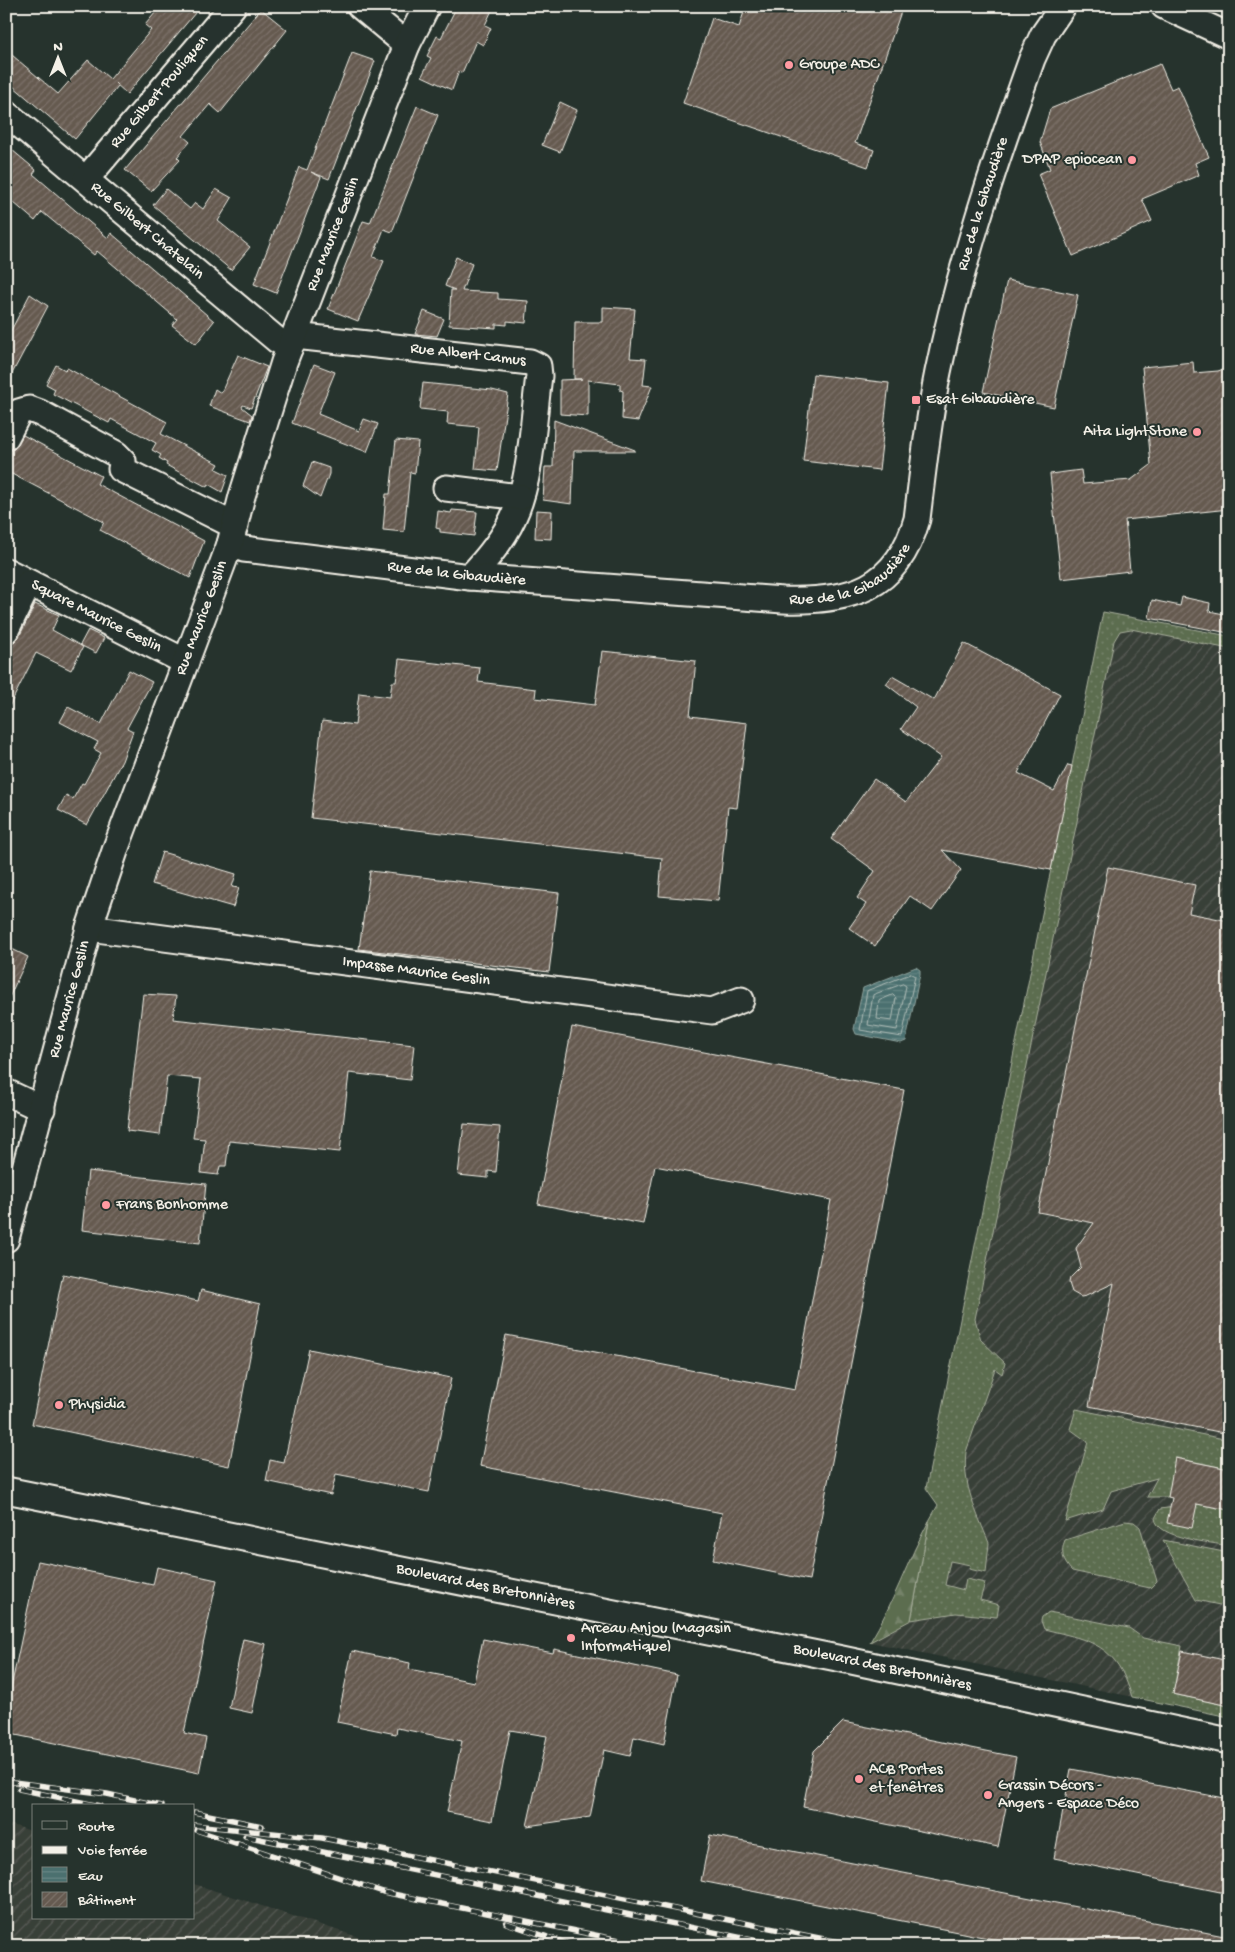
<svg xmlns="http://www.w3.org/2000/svg" width="1235" height="1952" font-family="'Gochi Hand',sans-serif">
<style>
.industrial{fill:url(#industrial-furrows)}
.grass{fill:url(#grass-dots);stroke:#a8af9c}
.forest{fill:url(#forest-firs);stroke:#a8af9c}
.water{fill:url(#water-rules);stroke:#8fa49f}
.lines{fill:none;stroke-linecap:round;stroke-linejoin:round}
.shore{stroke:#b0bdb8;stroke-width:1}
.building{fill:url(#building-hatch);stroke:#f4f1e8}
.minor-casing{stroke:#f4f1e8;stroke-width:29}
.minor{stroke:#26332d;stroke-width:25}
.rail-casing{stroke:#f4f1e8;stroke-width:5.5}
.rail{stroke:#26332d;stroke-width:4;stroke-dasharray:11;stroke-linecap:butt}
.poi-dot{fill:#ff9aa2;stroke:#26332d;stroke-width:2}
.labels{text-anchor:middle;dominant-baseline:central;stroke-width:4;stroke-linejoin:round;paint-order:stroke}
.poi-label{font-size:16px;fill:#f4f1e8;stroke:#26332d;text-anchor:start}
.street-label{font-size:16px;fill:#f4f1e8;stroke:#26332d}
</style>
<defs>
<pattern id="industrial-furrows" width="10" height="10" patternUnits="userSpaceOnUse" patternTransform="scale(1.25)"><rect width="10" height="10" fill="#393f38"/><path d="M-1 1l2-2M0 10L10 0M9 11l2-2" fill="none" stroke="#565b55"/></pattern>
<pattern id="grass-dots" width="8" height="8" patternUnits="userSpaceOnUse" patternTransform="scale(1.25)"><rect width="8" height="8" fill="#5c6d50"/><path d="M2 2h.1M6 6h.1" fill="none" stroke="#748269" stroke-width="1.8" stroke-linecap="round"/></pattern>
<pattern id="forest-firs" width="22" height="20" patternUnits="userSpaceOnUse" patternTransform="scale(1.25)"><rect width="22" height="20" fill="#5c6d50"/><path d="M5 1l3.5 6h-7zM16 11l3.5 6h-7z" fill="#748269"/></pattern>
<pattern id="water-rules" width="6" height="5" patternUnits="userSpaceOnUse" patternTransform="scale(1.25)"><rect width="6" height="5" fill="#4b706f"/><path d="M0 2.5h6" fill="none" stroke="#668584"/></pattern>
<pattern id="building-hatch" width="6" height="6" patternUnits="userSpaceOnUse" patternTransform="scale(1.25)"><rect width="6" height="6" fill="#655a50"/><path d="M-1 1l2-2M0 6l6-6M5 7l2-2" fill="none" stroke="#7c7269"/></pattern>
</defs>
<rect width="100%" height="100%" fill="#26332d"/>
<filter id="ink" filterUnits="userSpaceOnUse"><feTurbulence type="fractalNoise" baseFrequency=".02" numOctaves="2"/><feDisplacementMap in="SourceGraphic" scale="10" xChannelSelector="R" yChannelSelector="G"/><feConvolveMatrix kernelMatrix="1 2 1 2 8 2 1 2 1" color-interpolation-filters="sRGB"/></filter>
<g filter="url(#ink)">
<path class="industrial" d="M1103 612 1229 636V1717L870 1642 896 1597 913 1551 938 1505 926 1488Z
M6 1823 34 1832V1918H194V1884L386 1946H6Z"/>
<path class="grass" d="M1103 612 1229 636V649L1131 629 1120 631 1114 641 975 1319 981 1340 1005 1363 1002 1374 995 1369 966 1452C962 1485 977 1513 989 1543L986 1573 969 1569 970 1565 950 1561 945 1585 964 1590 966 1579 985 1583 980 1600 999 1605 997 1617 956 1613 911 1620 929 1521 938 1505 926 1488Z
M1076 1409 1229 1440V1469L1176 1458 1168 1497H1147L1157 1478 1111 1491 1103 1509 1065 1521 1088 1442 1070 1429Z
M1197 1504 1229 1510V1546C1211 1542 1157 1539 1155 1518L1160 1509Z
M1125 1521 1134 1522 1140 1527 1157 1581 1150 1588 1072 1571C1063 1562 1060 1552 1065 1540Z
M1163 1540 1229 1553V1607L1196 1600Z
M1049 1612 1129 1628 1143 1638 1182 1646 1173 1694 1229 1706V1717L1132 1697C1116 1644 1093 1641 1044 1629L1041 1621 1042 1617Z"/>
<path class="forest" d="M929 1521 911 1620 870 1642C894 1603 907 1561 929 1521Z"/>
<path class="water" d="M916 967 920 970V974L906 1041 901 1043 856 1034 854 1029 863 988Z"/>
<g class="lines">
<path class="shore" d="M911 974 915 976 902 1037 860 1030 867 991Z
M903 984 906 986 897 1030 868 1025 873 995Z
M893 995 896 998 892 1021 877 1019 879 1001Z"/>
</g>
<path class="building" d="M161 6H201L127 94 115 83 118 86 75 139 6 80V50L58 94 88 60 110 79 151 30 145 25Z
M457 6H494L485 25 491 28 483 45 476 41 462 73 459 71 452 90 422 76 431 58 427 56 437 36 441 38Z
M746 6H903L855 143 874 150 868 167 683 103 712 18 739 27Z
M261 9 287 30 220 113 210 104 183 136 190 142 177 157 180 160 151 191 125 170Z
M352 53 375 61 329 179 311 172 321 177 276 293 254 284 299 167 307 170Z
M1160 64 1171 89 1178 86 1209 157 1195 163 1199 175 1142 199 1152 221 1073 256 1038 174 1050 169 1040 142 1050 109Z
M560 102 577 110 560 152 542 145Z
M417 106 438 115 392 232 384 229 373 257 384 261 358 321 328 309 363 221 370 223Z
M6 145 36 170 33 174 89 222 108 238 111 233 214 321 196 344 172 325 177 319 97 251 94 255 42 212 35 221 6 196Z
M166 189 190 209 195 203 203 209 216 189 232 198 218 221 250 247 231 270 153 205Z
M456 257 472 264 462 291 498 293V299L528 301 526 323 507 321V325L496 324V328L449 325 451 290H455L445 286Z
M1007 280 1078 295 1054 407 983 392Z
M30 294 48 306 6 385V340Z
M603 307 635 309 630 358 646 359 643 385 652 386 638 421 622 419 623 391 620 390V384L588 380V416L560 414V380L582 379H574L575 322H603Z
M424 311 444 319 437 336 415 334Z
M238 355 267 367 251 408 243 405 242 407 252 415 250 421 209 406 215 389 221 393Z
M1193 362 1194 373 1218 371 1229 367V509L1125 520 1130 571 1061 579 1050 474 1081 470 1083 484 1131 480 1151 465 1142 367Z
M314 364 335 372 318 414 359 431 364 419 378 424 367 452 292 423Z
M56 365 65 370 67 368 167 422 161 434 219 464 216 469 228 475 222 492 208 484 207 487 166 465 167 463 159 458 161 455 152 450 156 443 111 419 109 423 53 394 55 389 46 384Z
M813 374 889 383 879 470 803 461Z
M423 383 492 390 508 394 497 471 475 469 479 427 447 424 448 412 420 409Z
M554 420 635 450V451H574L572 504 543 500 545 467H553Z
M23 435 101 476 97 484 204 541 190 578 100 530 104 522 6 471V451L14 449Z
M396 440 418 442 415 473 410 472 404 532 383 530 386 494H390Z
M312 462 329 468V474L320 498 303 486Z
M452 510 477 512 474 536 440 532V529L436 528 438 511 451 513Z
M536 510 552 511 551 539 535 538Z
M1182 597 1210 603 1209 611 1229 615V633L1149 618 1152 600 1180 606Z
M35 604 59 615 52 630 83 647 71 670 36 653 6 713V644L14 642 19 637Z
M88 630 104 638 96 653 80 645Z
M964 643 1060 694 1018 773 1054 791 1068 765 1072 766 1051 870 942 850 961 870 932 911 910 896 875 946 849 928 866 904 857 898 875 871 831 839 874 779 906 802 941 757 901 729 916 707 886 684 892 676 934 700Z
M602 651 696 661 690 716 747 723 737 808 728 807 718 901 659 896 662 858 311 818 322 721 355 725 359 693 390 697 392 682H396L399 659 480 668 478 682 536 689 535 698 595 705Z
M129 670 152 682 127 728 133 731 122 761 87 825 58 810 66 795 73 799 82 783 84 784 101 753 94 749 98 742 60 722 68 707 101 724Z
M162 852 236 874 232 887 239 888 233 907 152 884Z
M1108 867 1195 885 1189 913 1229 921V1434L1089 1406 1114 1283 1086 1296 1081 1297 1072 1292 1069 1283 1070 1278 1081 1267 1076 1248 1094 1223 1038 1212Z
M370 871 559 893 549 972 359 949Z
M6 946 28 957 6 1004Z
M143 994 176 996 173 1019 414 1045 410 1080 349 1073 340 1152 229 1141 226 1166H220L218 1175 201 1173 205 1139 193 1138 201 1079 167 1076 160 1135 127 1131Z
M572 1027 904 1090 809 1580 713 1560 722 1513 480 1466 506 1335 795 1390 831 1200 655 1166 643 1224 538 1204Z
M464 1124 500 1127 496 1172 488 1171V1178L458 1175Z
M88 1171 206 1184 200 1243 82 1230Z
M63 1274 198 1301 201 1290 260 1304 229 1466 32 1424Z
M309 1349 451 1378 429 1492 336 1474 331 1495 266 1481 270 1460 284 1463Z
M1175 1458 1229 1469V1510L1197 1504 1192 1528 1167 1523 1172 1498 1168 1497Z
M38 1561 153 1585 157 1567 217 1580 184 1733 206 1738 199 1773 6 1733V1711Z
M243 1639 266 1644 252 1713 229 1708Z
M483 1639 553 1653 554 1649 677 1675 664 1744 634 1737 630 1756 604 1750 590 1817 527 1826 547 1736 510 1730 492 1821 447 1812 462 1741 397 1728 396 1734 337 1722 352 1651 410 1663 409 1669 474 1682Z
M1182 1651 1229 1661V1706L1173 1694Z
M843 1722 1016 1757 998 1847 803 1807 814 1751Z
M1071 1769 1229 1799V1874L1225 1893 1054 1858Z
M710 1835 1229 1937V1946H1028L701 1881Z"/>
<g class="lines">
<g class="minor-casing">
<g id="minor">
<path d="M360 6 407 45"/>
<path d="M1164 6 1229 36"/>
<path id="s1" d="M6 113 277 340 290 347"/>
<path id="s2" d="M86 179 233 6"/>
<path id="s3" d="M295 336 530 362 538 366 539 376C533 420 532 478 513 518 503 540 487 559 470 577"/>
<path d="M6 437 19 412 29 409 40 413 116 454 123 461 121 469 235 526"/>
<path d="M446 488 520 497"/>
<path id="s4" d="M230 544 244 549 470 577 783 600C849 602 897 590 917 519 923 470 928 421 938 372 960 265 995 162 1032 59L1043 35 1063 6"/>
<path id="s5" d="M6 571 186 662"/>
<path d="M6 630 29 583"/>
<path id="s6" d="M89 928 712 1011 741 1000"/>
<path d="M6 1092 42 1109"/>
<path id="s7" d="M6 1239 89 928 117 845 230 544 242 496 284 362 407 45 427 6"/>
<path id="s8" d="M6 1490 842 1659 1229 1741"/>
</g>
</g>
<use href="#minor" class="minor"/>
<g class="rail-casing">
<path id="rail" d="M6 1781 107 1794 162 1806
M19 1789 100 1806
M194 1812 262 1826
M194 1825 322 1838 859 1946
M196 1830 383 1892 649 1946
M245 1836 782 1946
M506 1923 575 1946"/>
</g>
<use href="#rail" class="rail"/>
</g>
</g>
<g class="poi-dot">
<circle cx="789" cy="65" r="5"/>
<circle cx="1132" cy="160" r="5"/>
<rect x="911" y="395" width="10" height="10" rx="2.5"/>
<circle cx="1197" cy="432" r="5"/>
<circle cx="106" cy="1205" r="5"/>
<circle cx="59" cy="1405" r="5"/>
<circle cx="571" cy="1638" r="5"/>
<circle cx="859" cy="1779" r="5"/>
<circle cx="988" cy="1795" r="5"/>
</g>
<g class="labels">
<g class="poi-label">
<text x="799" y="65">Groupe ADC</text>
<text x="1122" y="160" text-anchor="end">DPAP epiocean</text>
<text x="926" y="400">Esat Gibaudière</text>
<text x="1187" y="432" text-anchor="end">Aita LightStone</text>
<text x="116" y="1205">Frans Bonhomme</text>
<text x="69" y="1405">Physidia</text>
<text x="581" y="1629">Arceau Anjou (Magasin<tspan x="581" dy="18">Informatique)</tspan></text>
<text x="869" y="1770">ACB Portes<tspan x="869" dy="18">et fenêtres</tspan></text>
<text x="998" y="1786">Grassin Décors -<tspan x="998" dy="18">Angers - Espace Déco</tspan></text>
</g>
<g class="street-label">
<text stroke="none"><textPath href="#s2" startOffset="114">Rue Gilbert Pouliquen</textPath></text>
<text stroke="none"><textPath href="#s4" startOffset="1052">Rue de la Gibaudière</textPath></text>
<text stroke="none"><textPath href="#s1" startOffset="184">Rue Gilbert Chatelain</textPath></text>
<text stroke="none"><textPath href="#s7" startOffset="1058">Rue Maurice Geslin</textPath></text>
<text stroke="none"><textPath href="#s3" startOffset="174">Rue Albert Camus</textPath></text>
<text stroke="none"><textPath href="#s4" startOffset="632">Rue de la Gibaudière</textPath></text>
<text stroke="none"><textPath href="#s4" startOffset="229">Rue de la Gibaudière</textPath></text>
<text stroke="none"><textPath href="#s5" startOffset="101">Square Maurice Geslin</textPath></text>
<text stroke="none"><textPath href="#s7" startOffset="652">Rue Maurice Geslin</textPath></text>
<text stroke="none"><textPath href="#s6" startOffset="330">Impasse Maurice Geslin</textPath></text>
<text stroke="none"><textPath href="#s7" startOffset="248">Rue Maurice Geslin</textPath></text>
<text stroke="none"><textPath href="#s8" startOffset="489">Boulevard des Bretonnières</textPath></text>
<text stroke="none"><textPath href="#s8" startOffset="894">Boulevard des Bretonnières</textPath></text>
</g>
</g>
<rect width="1235" height="1952" fill="none" stroke="#26332d" stroke-width="25"/>
<rect x="12" y="12" width="1210" height="1927" fill="none" stroke="#f4f1e8" stroke-width="2" filter="url(#ink)"/>
<rect x="32" y="1804" width="162" height="115" fill="#26332d" stroke="#787f78"/>
<rect x="42" y="1821" width="25" height="8" fill="#26332d" stroke="#787f78"/>
<text x="78" y="1830" font-size="15" fill="#f4f1e8">Route</text>
<rect x="42" y="1846" width="25" height="8" fill="#f4f1e8" stroke="#787f78"/>
<text x="78" y="1854" font-size="15" fill="#f4f1e8">Voie ferrée</text>
<rect x="42" y="1867" width="25" height="15" fill="url(#water-rules)" stroke="#787f78"/>
<text x="78" y="1880" font-size="15" fill="#f4f1e8">Eau</text>
<rect x="42" y="1892" width="25" height="15" fill="url(#building-hatch)" stroke="#787f78"/>
<text x="78" y="1904" font-size="15" fill="#f4f1e8">Bâtiment</text>
<g transform="translate(58 58)" stroke="#26332d" stroke-width="4" paint-order="stroke">
<path d="M0-4L9 19L0 12L-9 19Z" fill="#f4f1e8"/>
<text y="-8" font-size="14" font-weight="bold" text-anchor="middle" fill="#f4f1e8">N</text>
</g>
</svg>
